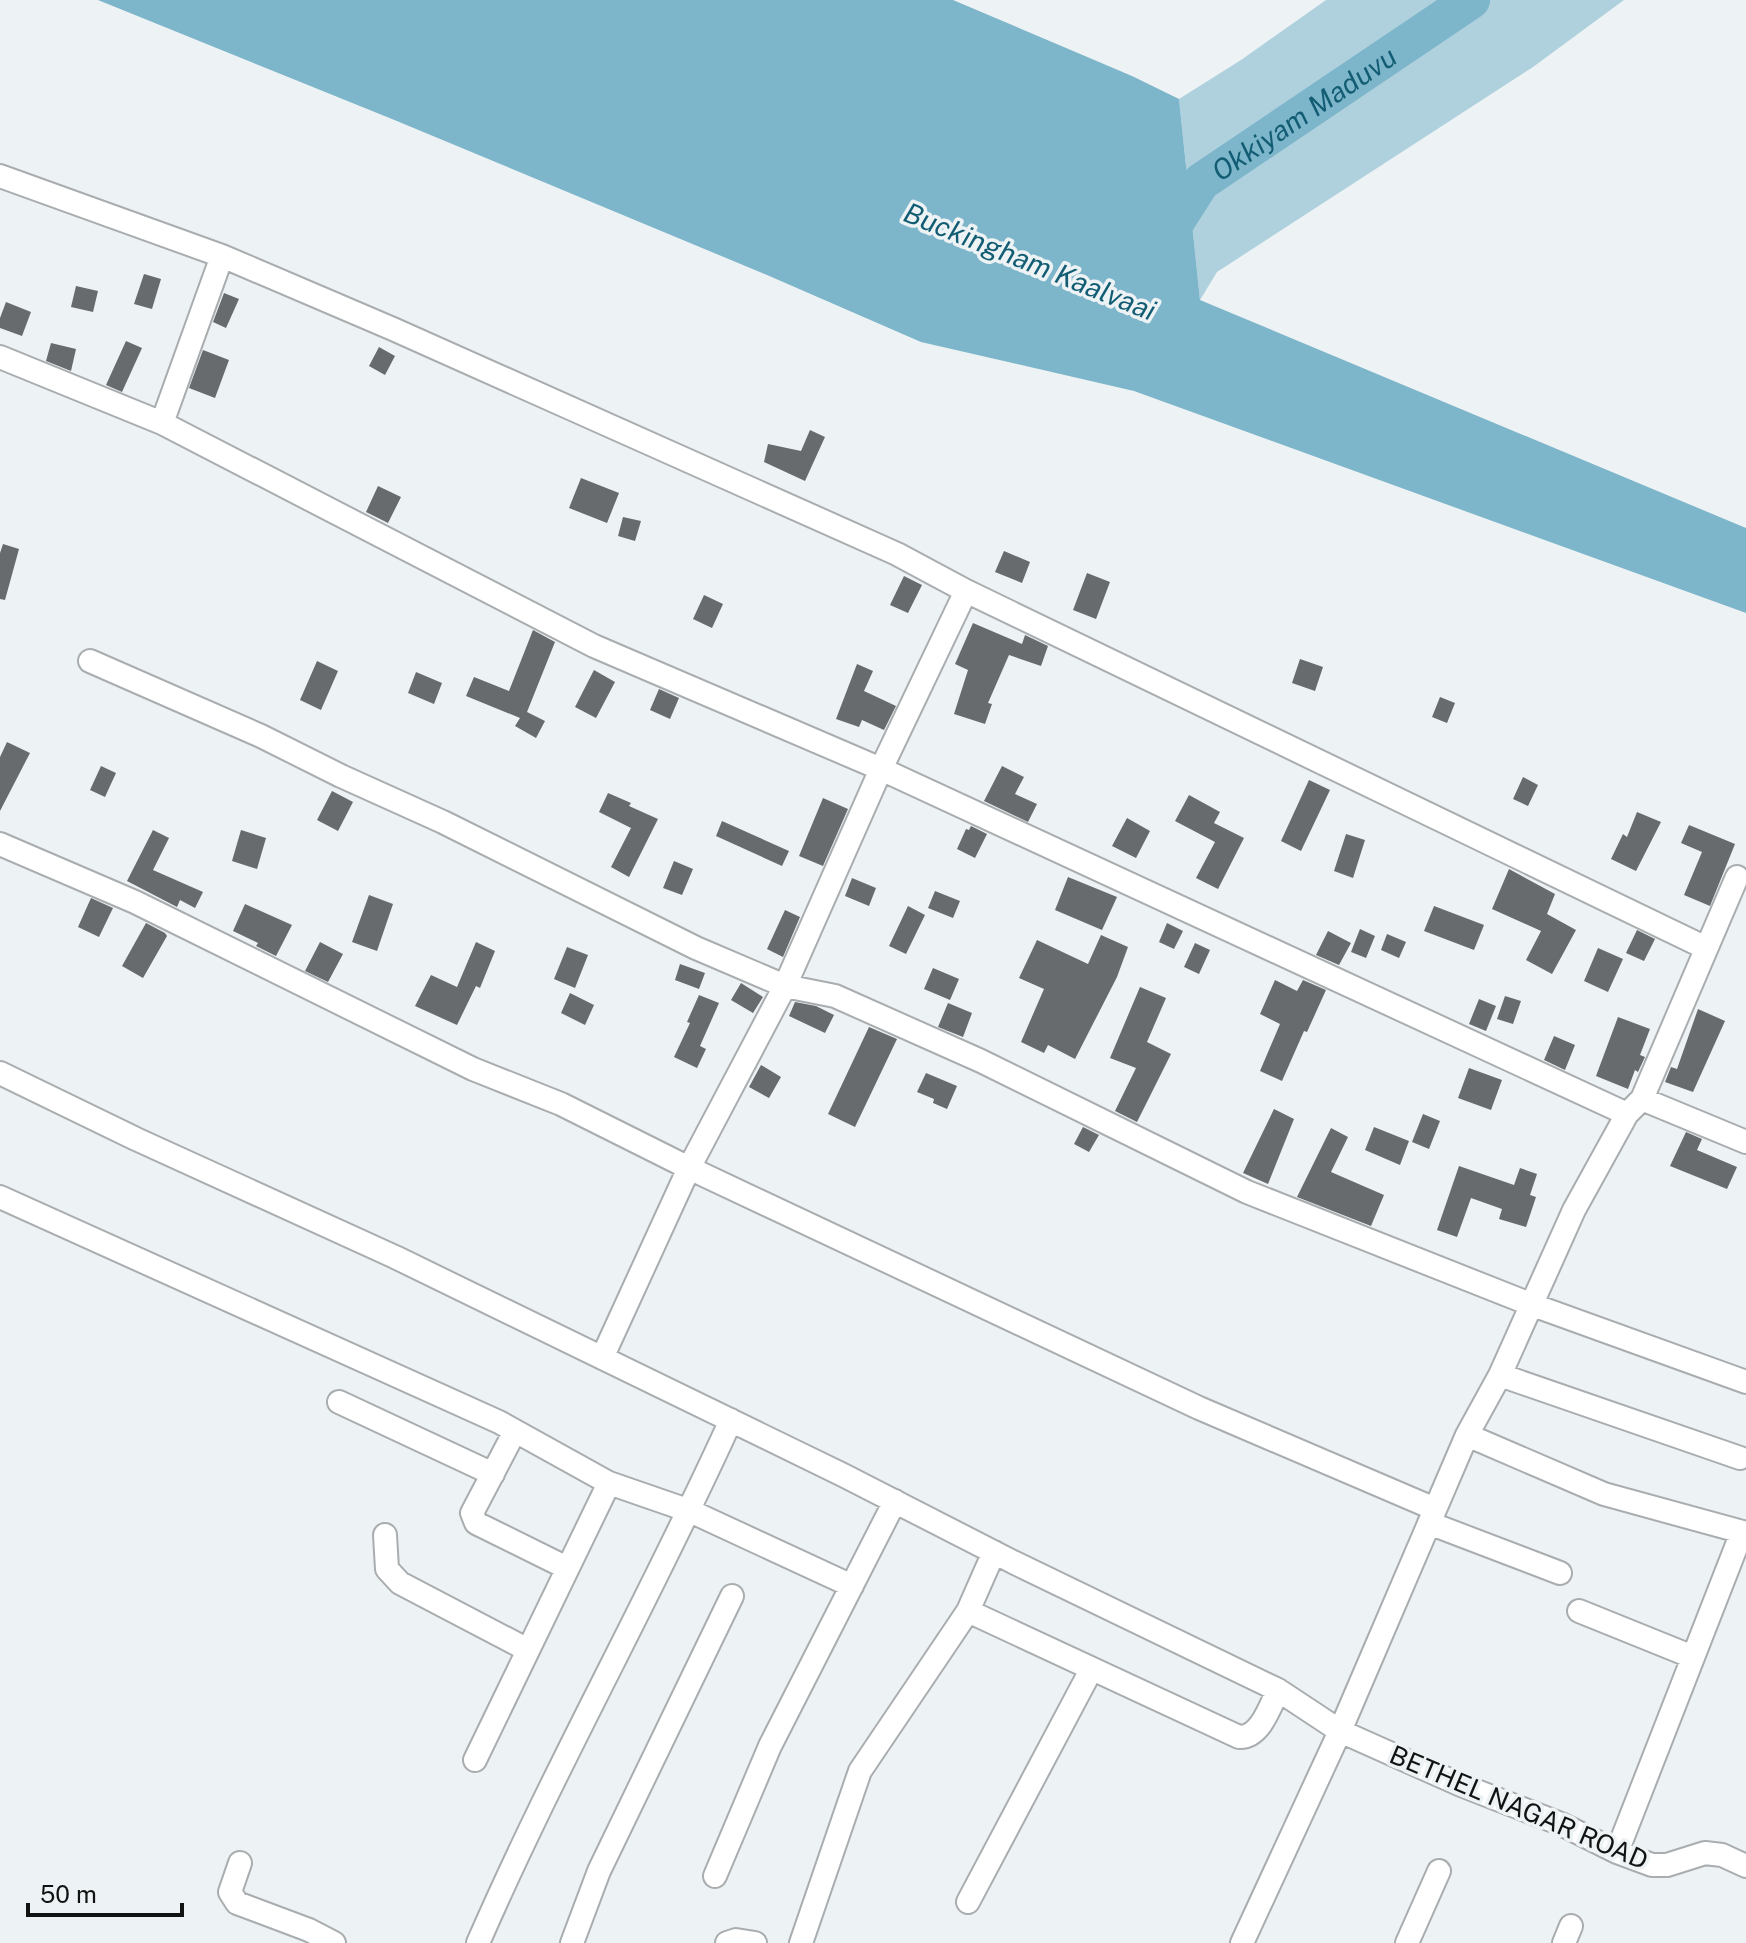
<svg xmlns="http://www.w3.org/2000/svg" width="1746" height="1943" font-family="'Public Sans',sans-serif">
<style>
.green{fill:#afd1de}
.water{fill:#7db5ca}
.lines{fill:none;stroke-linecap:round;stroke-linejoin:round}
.river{stroke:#7db5ca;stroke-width:38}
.building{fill:#676b6d}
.street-casing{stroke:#a9adaf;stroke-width:26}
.street{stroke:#fff;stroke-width:22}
.labels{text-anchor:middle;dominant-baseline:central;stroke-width:7;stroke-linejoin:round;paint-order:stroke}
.street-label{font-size:26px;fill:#111313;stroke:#edf2f4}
.water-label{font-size:28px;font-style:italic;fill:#125d73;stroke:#edf2f4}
</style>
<rect width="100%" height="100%" fill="#edf2f4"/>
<path class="green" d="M1326 0H1624L1533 67 1217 272 1200 300 1179 99 1241 60Z"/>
<path class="water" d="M98 0H953L1132 76 1179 99 1200 300 1746 528V613L1134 391 921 342 767 275 392 119Z"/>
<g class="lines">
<path class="river" id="s1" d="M1162 243 1201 182 1471 0"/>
</g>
<path class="building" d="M144 274 161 279 152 309 134 304Z
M76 286 98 291 93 312 71 307Z
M224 293 239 299 226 328 213 322Z
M6 302 31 312 22 336 0 328V318Z
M126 341 142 348 122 392 106 385Z
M51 343 76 349 71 371 46 361Z
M379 347 395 356 385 375 369 366Z
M203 350 229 360 215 398 189 388Z
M810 430 825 437 805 481 764 462 768 444 801 451Z
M581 478 619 493 607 523 569 508Z
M378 486 401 497 388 523 366 512Z
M623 517 641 521 635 541 618 536Z
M3 544 19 549 5 600 0 599V553Z
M1004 551 1030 562 1022 583 995 572Z
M1087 573 1110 582 1096 619 1073 610Z
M904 576 922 585 908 613 890 605Z
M704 595 723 604 712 628 693 619Z
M973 623 1022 644 1025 635 1048 646 1041 666 1009 655 988 703 992 704 985 724 954 714 968 670 955 664Z
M533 630 555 642 527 712 545 721 536 738 515 726 520 718 466 696 474 677 509 691Z
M1300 659 1323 667 1315 691 1292 683Z
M317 661 338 671 321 710 300 700Z
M857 664 873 671 864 691 896 706 884 730 862 720 859 727 836 719Z
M594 670 615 682 596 718 575 707Z
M416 672 442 683 434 704 408 693Z
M659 689 679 698 670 719 650 710Z
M1440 697 1455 703 1447 723 1432 717Z
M7 742 30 753 0 811V757Z
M101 766 116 773 105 797 90 790Z
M1002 766 1024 777 1015 794 1037 804 1028 822 984 801Z
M1523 777 1538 785 1528 806 1513 799Z
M1309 780 1330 790 1301 851 1281 841Z
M332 791 353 802 338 831 317 820Z
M608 793 631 803 629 806 658 819 629 877 611 867 631 828 599 812Z
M1189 795 1220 812 1214 823 1244 838 1218 889 1196 878 1215 842 1175 821Z
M823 798 848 809 823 866 799 856Z
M1637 812 1661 822 1636 871 1611 859 1623 834 1627 837Z
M1127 818 1150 831 1136 858 1112 846Z
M722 821 789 851 782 866 716 836Z
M1689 825 1735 844 1710 906 1684 895 1702 852 1681 843Z
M971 826 987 834 975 858 957 849 966 829 969 830Z
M153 830 169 838 153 870 203 892 195 908 180 900 177 907 127 881Z
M241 830 266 838 257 869 232 861Z
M1346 834 1365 840 1353 878 1334 871Z
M674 861 693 869 682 895 663 888Z
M1509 869 1555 894 1547 914 1576 930 1552 974 1526 960 1541 931 1492 909Z
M1068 877 1117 897 1102 930 1055 910Z
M852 878 876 888 869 906 845 896Z
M935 891 960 901 953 918 928 908Z
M369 895 393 904 377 951 352 942Z
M91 898 113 908 99 937 78 927Z
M245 904 292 925 276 956 256 946 258 943 233 931Z
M908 906 925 915 906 954 889 946Z
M1434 906 1484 925 1474 950 1424 931Z
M785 910 800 917 783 957 767 949Z
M146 923 165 933 167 936 143 978 122 966Z
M1167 923 1183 931 1174 949 1159 942Z
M1360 929 1375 936 1366 958 1351 952Z
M1637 930 1655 939 1644 961 1626 953Z
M1328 931 1351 943 1339 965 1316 955Z
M1387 934 1406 942 1399 958 1381 950Z
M1101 935 1128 947 1117 977 1075 1059 1048 1045 1044 1053 1021 1042 1044 989 1019 978 1037 940 1088 964Z
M320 942 343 954 328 982 305 971Z
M476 942 495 951 480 988 476 986 457 1025 415 1006 431 975 457 987Z
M1195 943 1210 950 1199 974 1184 967Z
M567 947 588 955 575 988 554 979Z
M1598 948 1623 959 1608 992 1584 981Z
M680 964 705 973 699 989 675 980Z
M933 968 959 979 950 1000 924 989Z
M1275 980 1297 991 1303 980 1326 990 1307 1032 1304 1031 1282 1081 1260 1071 1280 1024 1260 1014Z
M741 983 763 997 753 1013 731 1000Z
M1140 987 1166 998 1147 1042 1171 1054 1137 1122 1115 1111 1136 1068 1110 1058Z
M570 993 594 1005 585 1025 561 1013Z
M699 995 719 1003 700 1046 706 1049 697 1068 674 1057 690 1023 687 1022Z
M1505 996 1521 1001 1513 1024 1497 1019Z
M1479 999 1496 1006 1486 1031 1469 1024Z
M795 1002 816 1006 834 1015 825 1033 789 1016Z
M948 1003 972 1013 963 1037 938 1027Z
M1698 1009 1725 1021 1693 1092 1665 1082 1671 1067 1677 1069Z
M1618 1017 1650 1029 1640 1055 1645 1057 1638 1072 1635 1070 1628 1089 1596 1076Z
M869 1027 897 1039 855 1127 828 1114Z
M1554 1036 1575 1045 1565 1070 1544 1060Z
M761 1065 781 1077 769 1098 749 1087Z
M1469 1068 1502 1080 1491 1110 1458 1098Z
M926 1073 957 1086 947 1109 933 1103 934 1099 917 1092Z
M1274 1109 1294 1119 1268 1184 1243 1173Z
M1423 1114 1440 1121 1429 1149 1412 1142Z
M1083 1127 1099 1135 1089 1152 1074 1144Z
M1374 1127 1409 1141 1400 1165 1365 1150Z
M1331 1128 1348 1137 1331 1172 1384 1195 1371 1226 1297 1197Z
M1686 1132 1702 1139 1697 1150 1737 1167 1727 1189 1670 1166Z
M1459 1166 1514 1185 1520 1168 1537 1174 1530 1195 1536 1197 1526 1227 1499 1219 1502 1209 1471 1198 1457 1237 1437 1230Z"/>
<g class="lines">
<g class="street-casing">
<path id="street" d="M0 176 222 256 393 329 897 554 966 591 1706 948
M0 357 162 423 594 646 881 769 1627 1114
M162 423 222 256
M90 661 261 736 341 776 443 822 696 948 785 986 835 996 981 1061 1247 1192 1530 1304 1746 1382
M0 844 135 902 473 1069 561 1104 689 1168 1199 1408 1435 1509
M0 1073 136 1139 395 1257 843 1475 1013 1562 1278 1690 1340 1731 1461 1785 1561 1824 1617 1852 1652 1865H1667L1705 1853 1722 1855 1746 1866
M1642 1099 1746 1142
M0 1197 499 1422 609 1483 690 1511 852 1586
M602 1358 689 1168 785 986 881 769 966 591
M1500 1375 1740 1458
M339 1402 493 1474
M515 1431 472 1513 476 1523 567 1568
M1467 1435 1604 1494 1746 1533
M1429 1523 1560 1573
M385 1535 387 1569 400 1583 528 1650
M968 1611 1239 1737C1260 1738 1270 1707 1278 1690
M1579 1611 1693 1657
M475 1760 609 1483
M1617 1852 1742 1532
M240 1863 230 1892 237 1903 309 1930 334 1943
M715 1876 770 1746 895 1501
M968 1902 1091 1670
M478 1943C555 1766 651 1597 731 1420
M572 1943 599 1871 732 1596
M727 1943 736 1940 755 1943
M801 1943 860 1771 968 1611 994 1552
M1242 1943 1340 1731 1467 1435 1500 1375 1574 1210 1627 1114 1642 1099 1737 877
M1407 1943 1439 1871
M1564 1943 1571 1926"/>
</g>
<use href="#street" class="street"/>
</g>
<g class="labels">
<g class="street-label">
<text transform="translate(1519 1807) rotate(23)">BETHEL NAGAR ROAD</text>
</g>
<g class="water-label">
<text stroke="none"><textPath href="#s1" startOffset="196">Okkiyam Maduvu</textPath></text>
<text transform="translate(1030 261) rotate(22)">Buckingham Kaalvaai</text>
</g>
</g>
<path d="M28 1903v12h154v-12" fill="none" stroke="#111313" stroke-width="4"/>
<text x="40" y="1903" font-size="24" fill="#111313" stroke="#edf2f4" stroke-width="6" paint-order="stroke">50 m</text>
</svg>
